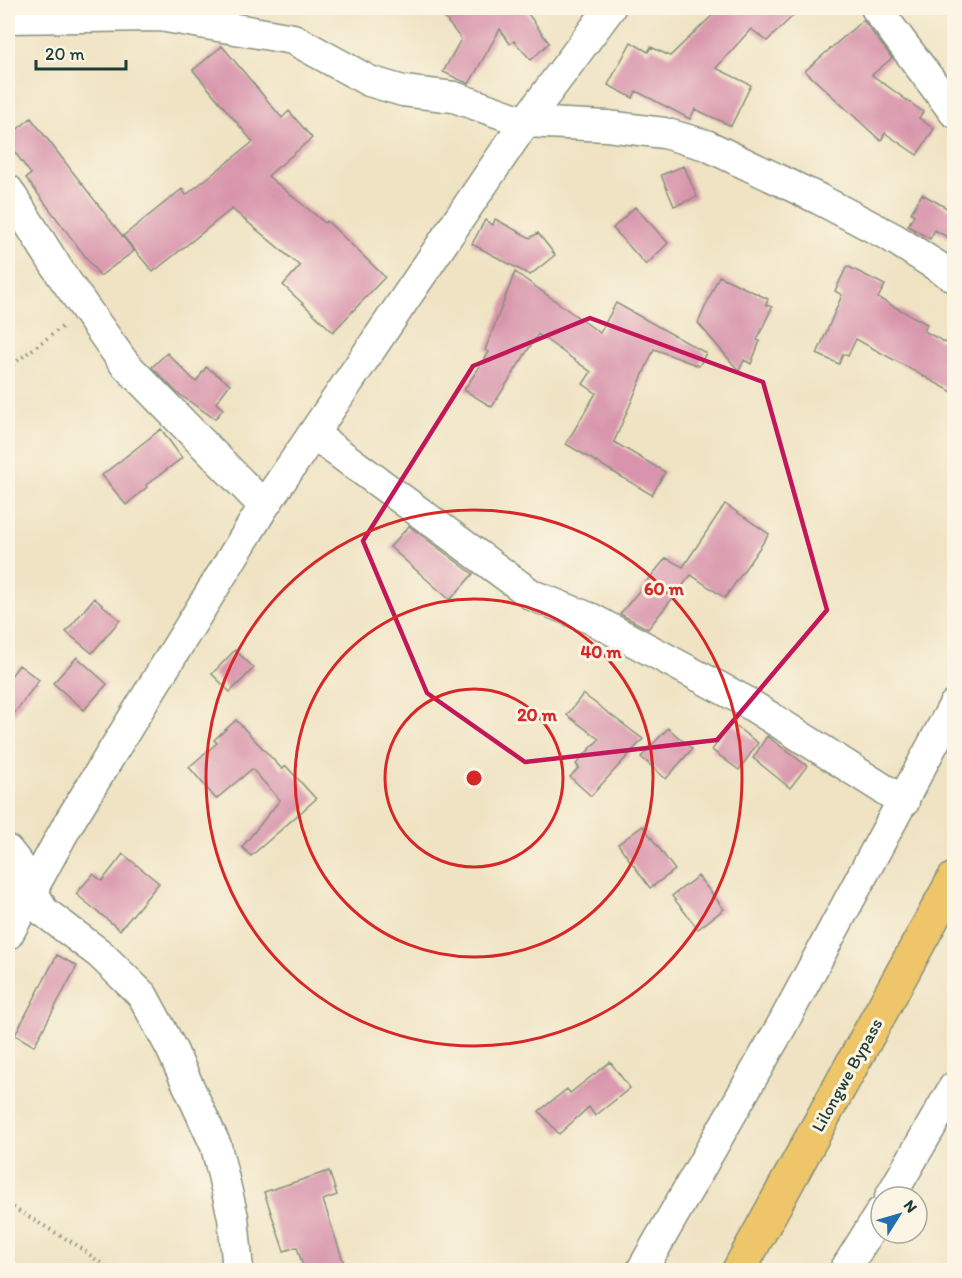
<svg xmlns="http://www.w3.org/2000/svg" width="962" height="1278" font-family="Itim,sans-serif">
<style>
.building{fill:#d894ac}
.lines{fill:none;stroke-linecap:round;stroke-linejoin:round}
.minor-casing{stroke:#87907c;stroke-width:33}
.major-casing{stroke:#87907c;stroke-width:36}
.path{stroke:#87907c;stroke-width:4;stroke-dasharray:1.5 4.5;stroke-linecap:butt}
.minor{stroke:#fff;stroke-width:30}
.major{stroke:#eec569;stroke-width:33}
.marked{fill:none;stroke:#c2185b;stroke-width:4.5;stroke-linejoin:round}
.ring{fill:none;stroke:#d62828;stroke-width:3}
.labels{text-anchor:middle;dominant-baseline:central;stroke-width:6;stroke-linejoin:round;paint-order:stroke}
.street-label{font-size:18px;fill:#1f3d34;stroke:#fcf5e5}
.centre{fill:#d62828;stroke:#fcf5e5;stroke-width:3}
.ring-label{font-size:18px;text-anchor:middle;font-weight:bold;fill:#d62828;stroke:#fcf5e5;stroke-width:6;stroke-linejoin:round;paint-order:stroke}
</style>
<rect width="100%" height="100%" fill="#fcf5e5"/>
<filter id="ink" filterUnits="userSpaceOnUse"><feTurbulence type="fractalNoise" baseFrequency=".0167" numOctaves="2"/><feDisplacementMap in="SourceGraphic" scale="12" xChannelSelector="R" yChannelSelector="G"/><feConvolveMatrix kernelMatrix="1 2 1 2 8 2 1 2 1" color-interpolation-filters="sRGB"/></filter>
<filter id="wash" filterUnits="userSpaceOnUse"><feTurbulence type="fractalNoise" baseFrequency=".008" numOctaves="4" result="noise"/><feDisplacementMap in="SourceGraphic" scale="24" xChannelSelector="R" yChannelSelector="G"/><feGaussianBlur stdDeviation="1.35" result="paint"/><feColorMatrix in="noise" values="0 0 0 0 0 0 0 0 0 0 0 0 0 0 0 0 0 1.4 0 .05"/><feComposite in="paint" operator="in"/></filter>
<g filter="url(#wash)">
<rect width="100%" height="100%" fill="#efe3c3"/>
<g id="blocks">
<path class="building" d="M437 8H524L549 43 531 60 514 41 510 44 500 29 469 84 443 72 461 39Z
M720 8H801L767 41 751 29 716 68 751 85 731 126 695 109 690 119 636 91 633 98 608 85 631 42 648 52 651 47 670 56Z
M863 20 892 58 872 75 923 112 919 118 934 129 917 155 885 133 881 141 805 71Z
M222 46 282 118 289 111 312 138 268 176 325 223 327 221 385 277 333 332 283 285 300 266 232 209 153 272 123 236 182 189 186 195 253 142 193 70Z
M31 118 134 251 100 276 26 178 31 174 8 143V137Z
M684 166 697 197 674 206 661 175Z
M922 194 954 212V241L935 230 930 239 908 226 914 215 911 213Z
M635 207 668 243 646 265 613 228Z
M495 219 530 238 538 233 555 255 530 275 472 244 485 220 493 225Z
M847 266 885 285 878 298 927 324 924 331 954 347V393L856 339 848 356 843 354 839 364 817 354 842 295 835 291Z
M515 272 600 333 616 303 706 353 699 366 654 349 614 442 665 472 652 495 566 444 596 393 583 384 591 372 538 334 492 407 464 390 489 352 485 350Z
M719 276 768 299 766 305 772 307 757 340 760 341 751 364 744 360 739 371 698 323Z
M167 353 196 382 206 367 230 384 216 403 223 409 215 419 176 392 152 367Z
M161 429 182 458 146 485 147 487 126 505 102 475Z
M725 504 769 534 725 598 691 575 648 629 620 614 666 558 683 567Z
M409 526 473 574 450 600 390 547Z
M94 598 120 620 92 653 66 632Z
M235 650 254 668 230 692 212 674Z
M77 657 107 684 84 710 53 683Z
M19 665 39 680 8 722V680Z
M583 694 643 739 591 796 570 777 579 768 576 764 599 739 567 715Z
M236 720 282 769 286 766 316 799 251 856 242 847 280 800 252 769 216 799 189 767 217 743 214 740Z
M731 723 758 743 739 770 712 750Z
M668 728 692 749 666 779 641 757Z
M767 736 807 766 790 788 753 758Z
M643 826 675 870 650 888 618 844Z
M123 854 159 883 120 930 76 894 93 874 102 881Z
M698 876 724 909 698 929 672 896Z
M57 955 77 966 34 1046 15 1035Z
M610 1062 630 1088 595 1116 589 1107 559 1134 539 1111 567 1089 570 1093Z
M329 1171 337 1195 323 1200 346 1270H304L297 1247 284 1251 264 1192Z"/>
</g>
</g>
<g filter="url(#ink)">
<use href="#blocks" fill-opacity="0" stroke="#87907c" stroke-width="1.5"/>
<g class="lines">
<g class="minor-casing">
<path id="minor" d="M876 8 954 112
M8 18 160 16 293 39 369 81 403 91 454 97 525 122 607 126 664 133 706 145 819 199 893 238 954 277
M8 190 61 274 124 363 264 506
M313 434 532 595 592 619 743 700 904 802
M8 851 19 865 43 911 100 954 143 996 171 1048 216 1146 233 1217 238 1270
M8 934 68 824 264 506 525 122 610 8
M890 1197 954 1087
M642 1270 782 1025 954 705
M845 1270 881 1212"/>
</g>
<g class="major-casing">
<path id="major" d="M739 1270 954 879"/>
</g>
<path class="path" d="M8 368 62 327
M8 1205 75 1244 110 1270"/>
<use href="#minor" class="minor"/>
<use href="#major" class="major"/>
</g>
</g>
<path class="marked" d="M590 318 763 382 827 610 717 740 525 762 427 693 363 541 473 366Z"/>
<g class="ring">
<circle cx="474" cy="778" r="89"/>
<circle cx="474" cy="778" r="179"/>
<circle cx="474" cy="778" r="268"/>
</g>
<g class="labels">
<g class="street-label">
<text transform="translate(847 1075) rotate(-61)">Lilongwe Bypass</text>
</g>
</g>
<circle cx="474" cy="778" r="9" class="centre"/>
<g class="ring-label">
<text x="664" y="595">60 m</text>
<text x="601" y="658">40 m</text>
<text x="537" y="721">20 m</text>
</g>
<rect width="962" height="1278" fill="none" stroke="#fcf5e5" stroke-width="30"/>
<g transform="translate(899 1215) rotate(53)"><circle r="28" fill="#fcf5e5" stroke="#a4ab9e" stroke-width="1.5"/>
<path d="M0-4.5L10 22L0 15L-10 22Z" fill="#1f6fb2"/>
<text y="-9" font-size="16" font-weight="bold" text-anchor="middle" fill="#1f3d34">N</text>
</g>
<path d="M36 60v9h90v-9" fill="none" stroke="#1f3d34" stroke-width="3"/>
<text x="45" y="60" font-size="18" fill="#1f3d34" stroke="#fcf5e5" stroke-width="4.5" paint-order="stroke">20 m</text>
</svg>
